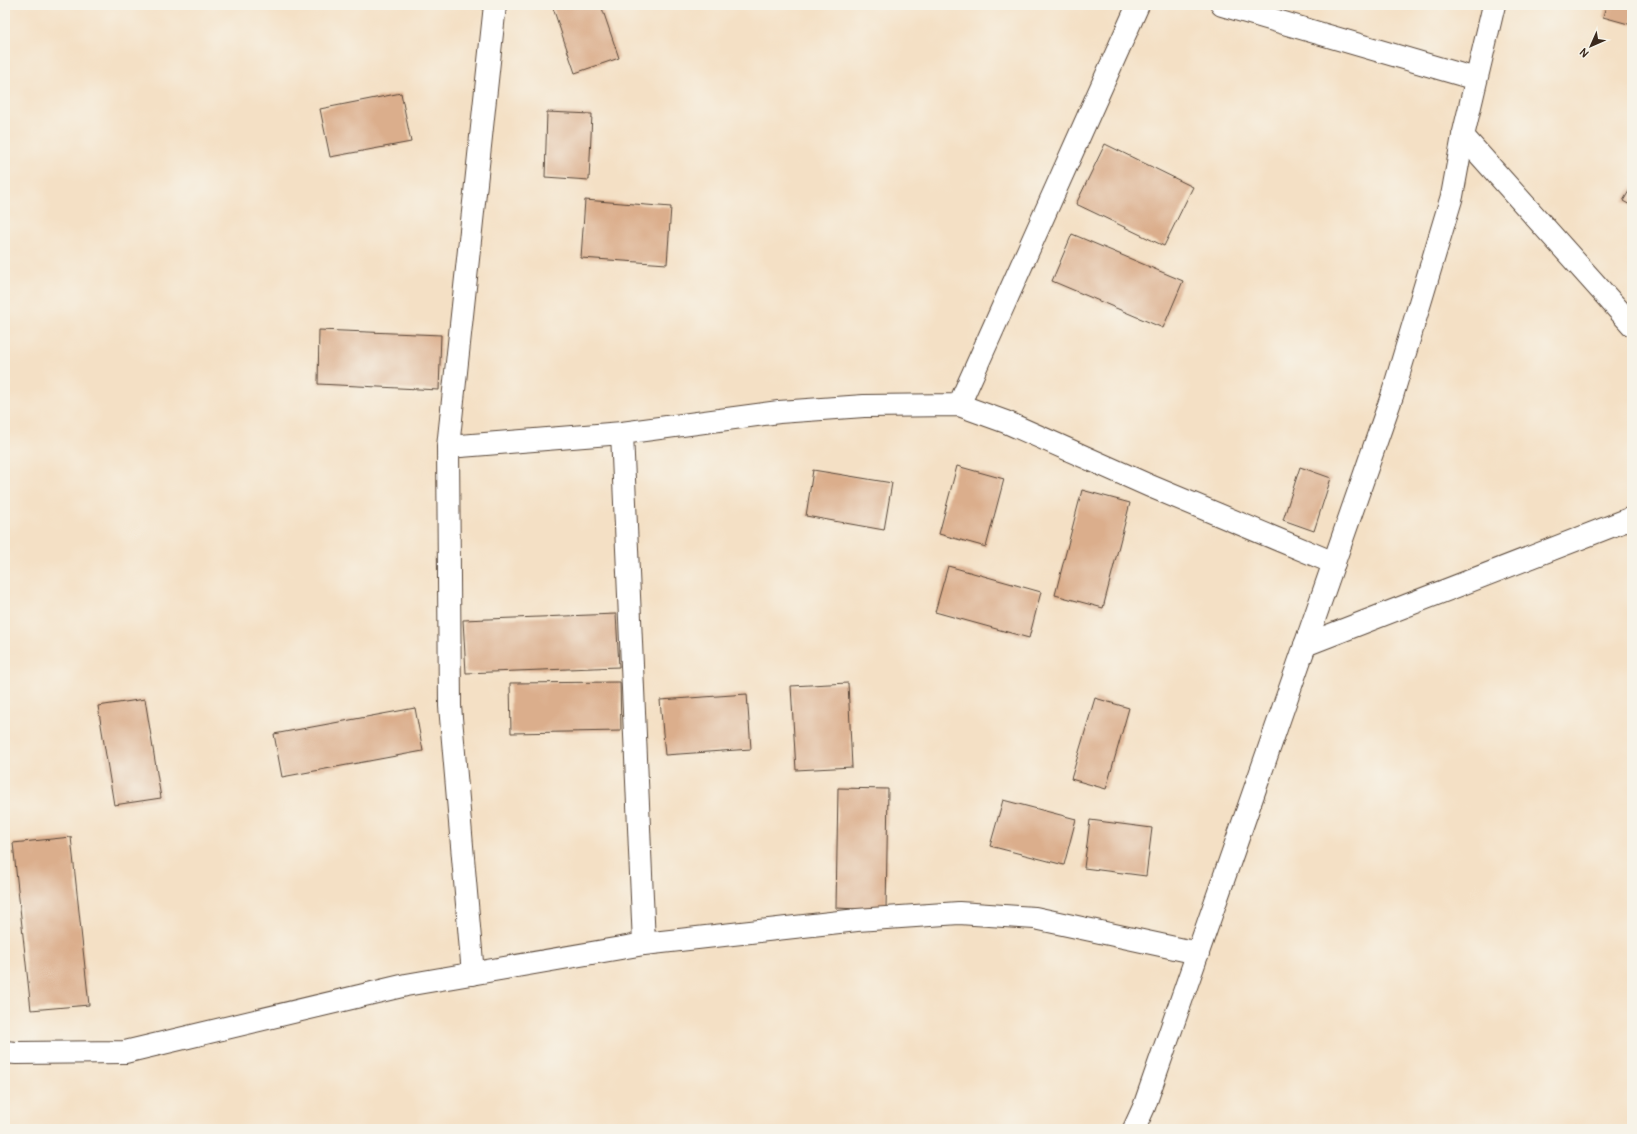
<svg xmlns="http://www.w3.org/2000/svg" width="1637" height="1134" font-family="Pangolin,sans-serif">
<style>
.building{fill:#dbae8c}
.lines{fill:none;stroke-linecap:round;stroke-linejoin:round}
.minor-casing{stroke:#574537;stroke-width:24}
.tertiary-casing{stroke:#574537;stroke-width:24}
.minor{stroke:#fff;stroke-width:22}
.tertiary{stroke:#fff;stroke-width:22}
</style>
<rect width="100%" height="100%" fill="#f7f3e8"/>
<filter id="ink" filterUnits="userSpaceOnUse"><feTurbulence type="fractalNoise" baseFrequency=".025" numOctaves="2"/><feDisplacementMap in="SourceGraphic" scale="8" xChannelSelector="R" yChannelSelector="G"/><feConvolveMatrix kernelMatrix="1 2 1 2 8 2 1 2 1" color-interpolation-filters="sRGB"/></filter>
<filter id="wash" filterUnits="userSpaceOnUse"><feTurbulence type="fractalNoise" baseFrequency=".012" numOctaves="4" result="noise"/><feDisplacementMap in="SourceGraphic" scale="16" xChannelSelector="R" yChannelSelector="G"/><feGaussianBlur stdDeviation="0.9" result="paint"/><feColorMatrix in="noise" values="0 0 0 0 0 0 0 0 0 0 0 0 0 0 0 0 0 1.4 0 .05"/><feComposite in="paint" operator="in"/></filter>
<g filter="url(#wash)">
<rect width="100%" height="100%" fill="#f4e0c5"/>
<g id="blocks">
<path class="building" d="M552 5H601L619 58 575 73Z
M1606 5H1632V25L1603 17Z
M401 93 411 142 330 157 320 109Z
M547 112 592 114 589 180 545 177Z
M1105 144 1193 187 1164 246 1076 204Z
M1632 186V206L1623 201Z
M585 200 671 207 667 264 581 258Z
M1072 234 1183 281 1163 328 1052 281Z
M319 330 441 335 439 390 318 384Z
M957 466 1004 479 986 547 939 534Z
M1300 467 1331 478 1314 531 1283 520Z
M813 470 892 483 884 530 806 516Z
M1082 490 1130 503 1103 608 1055 595Z
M948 566 1041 592 1029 638 935 612Z
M616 614 619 667 466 673 463 620Z
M620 682 621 731 511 733 510 683Z
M848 683 852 767 796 770 791 686Z
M747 694 751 749 665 755 660 700Z
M1095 698 1129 708 1106 789 1071 779Z
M145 699 161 798 114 805 98 706Z
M415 708 423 751 282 777 274 734Z
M838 788 888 789 886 910 836 908Z
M1003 800 1076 819 1064 865 990 846Z
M1090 820 1152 828 1146 876 1084 868Z
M71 837 89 1005 31 1010 13 843Z"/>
</g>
</g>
<g filter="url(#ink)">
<use href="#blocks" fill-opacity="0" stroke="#574537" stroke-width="1"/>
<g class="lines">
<g class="minor-casing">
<path id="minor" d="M1222 5 1476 79
M1463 136 1632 325
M959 405 1138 5
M622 433 644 944
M448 447 622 433 779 412 864 406 959 405 1006 422 1150 486 1334 563
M1305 645 1632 518
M473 974 450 706 448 447 495 5
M5 1052 16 1053 125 1052 406 985 644 944 857 920 959 913 1035 918 1198 953"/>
</g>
<g class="tertiary-casing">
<path id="tertiary" d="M1134 1129 1144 1107 1392 396 1452 196 1463 136 1494 5"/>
</g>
<use href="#minor" class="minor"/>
<use href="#tertiary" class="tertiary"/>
</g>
</g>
<rect width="1637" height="1134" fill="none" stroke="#f7f3e8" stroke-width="20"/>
<g transform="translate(1591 46) rotate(225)" stroke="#f7f3e8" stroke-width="3" paint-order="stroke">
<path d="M0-3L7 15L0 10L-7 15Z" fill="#3b2a1e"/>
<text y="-6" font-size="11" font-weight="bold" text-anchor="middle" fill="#3b2a1e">N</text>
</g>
</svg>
